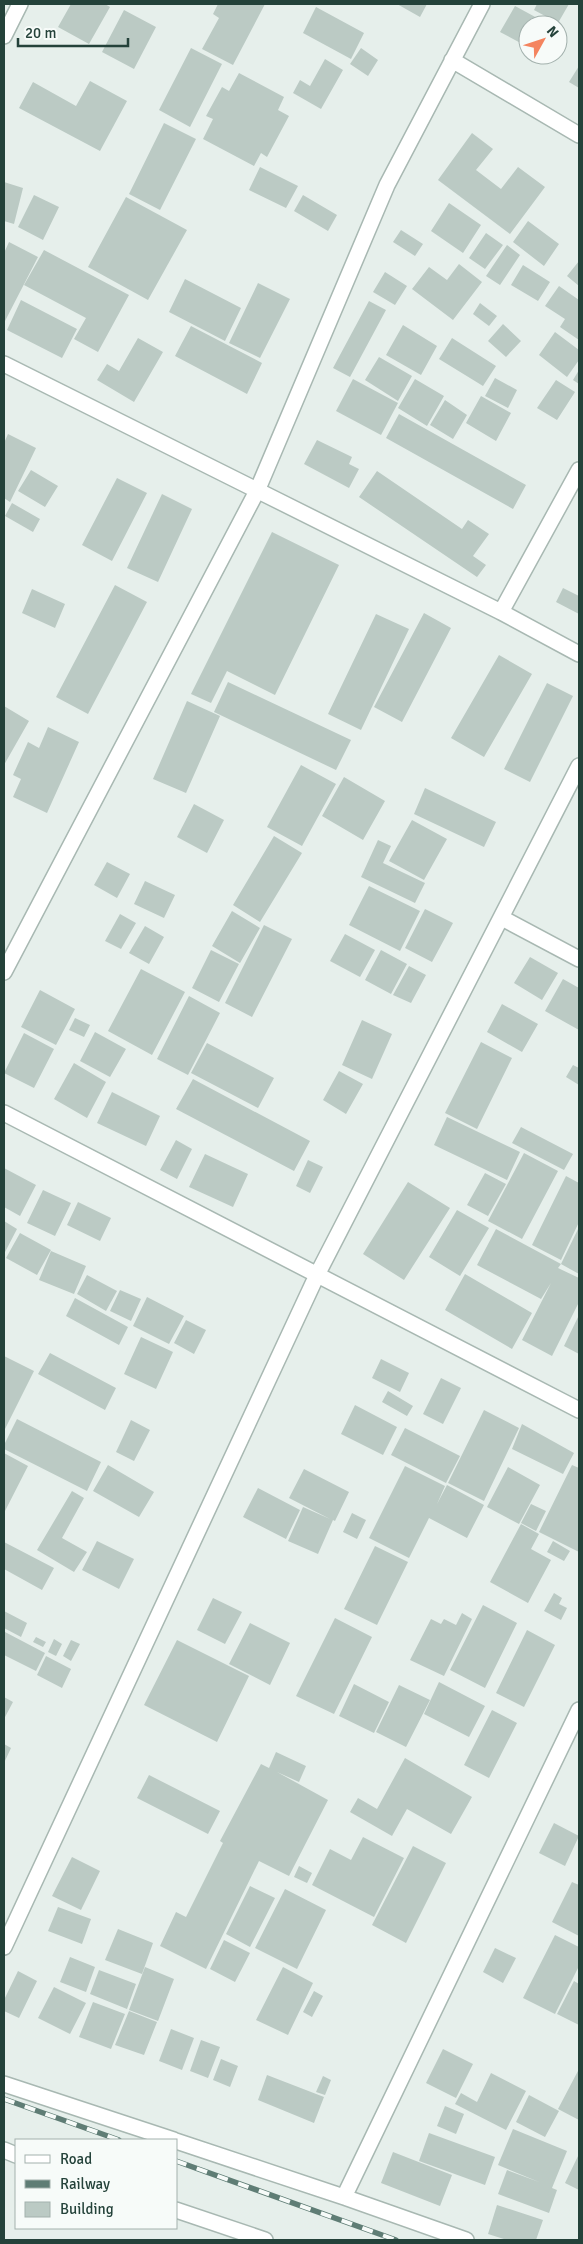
<svg xmlns="http://www.w3.org/2000/svg" width="583" height="2244" font-family="Signika,sans-serif">
<style>
.building{fill:#bbcac4}
.lines{fill:none;stroke-linecap:round;stroke-linejoin:round}
.street-casing{stroke:#a8b8b2;stroke-width:18}
.street{stroke:#fff;stroke-width:15}
.rail-casing{stroke:#5f7d75;stroke-width:5.5}
.rail{stroke:#f7fbf9;stroke-width:4;stroke-dasharray:11;stroke-linecap:butt}
</style>
<rect width="100%" height="100%" fill="#e6efeb"/>
<path class="building" d="M71 4H105L110 7 89 44 58 27Z
M218 4H265L233 65 202 49 219 18 213 14Z
M397 4H427L420 17Z
M537 4H569L558 23 534 10Z
M515 6 550 25H528V47L500 32Z
M316 7 364 33 351 59 303 33Z
M124 10 156 27 134 69 102 52Z
M191 48 222 64 190 127 159 110Z
M361 48 378 60 368 76 350 64Z
M325 59 343 70 321 109 293 93 300 80 310 86Z
M579 66V88L569 82Z
M239 73 284 97 278 110 289 116 267 157 261 153 254 166 203 139 213 119 206 116 222 87 229 91Z
M90 81 127 101 100 151 19 108 33 82 76 106Z
M164 123 196 139 160 210 129 194Z
M472 133 493 149 476 170 501 189 518 167 545 187 510 234 438 180Z
M260 167 298 186 286 208 249 190Z
M4 182 23 188 14 224 4 221Z
M34 195 59 207 43 240 18 227Z
M303 195 337 215 328 231 294 211Z
M126 197 187 230 148 300 88 267Z
M449 203 481 225 463 253 431 231Z
M528 221 559 244 544 266 513 242Z
M401 230 423 244 415 256 393 242Z
M486 233 503 245 485 269 469 258Z
M9 242 38 257 4 323V253Z
M507 245 520 255 500 285 486 276Z
M44 250 129 295 98 352 74 339 86 318 24 285Z
M579 261V286L567 276Z
M459 264 482 282 453 320 412 289 429 267 447 280Z
M523 265 550 282 538 301 511 285Z
M385 272 407 286 395 305 373 292Z
M185 279 241 308 225 341 169 312Z
M258 283 290 299 260 358 229 343Z
M559 286 579 300 578 323 579 340 560 327 565 319 545 306Z
M21 300 77 329 62 358 7 330Z
M369 301 386 310 350 377 333 368Z
M480 303 497 316 489 326 473 314Z
M503 324 521 341 506 357 488 341Z
M403 325 437 346 421 375 386 355Z
M191 326 262 363 247 394 175 356Z
M555 332 579 350V360L567 377 539 355Z
M138 338 163 352 134 402 97 380 107 364 119 371Z
M452 338 496 366 483 386 439 359Z
M379 357 412 376 398 401 365 380Z
M579 370V384L573 380Z
M495 378 517 390 508 408 485 396Z
M353 379 398 403 381 435 336 411Z
M415 379 444 396 427 426 398 408Z
M556 380 575 392 557 420 537 408Z
M481 396 511 413 496 441 466 423Z
M445 400 467 415 453 439 430 425Z
M399 414 526 485 513 509 386 438Z
M8 434 36 448 10 502 4 498V443Z
M317 440 352 457 349 464 359 469 349 488 304 464Z
M31 470 58 486 45 507 18 491Z
M377 471 462 529 468 520 489 534 473 556 486 565 477 577 359 497Z
M117 478 147 493 112 561 82 545Z
M162 494 192 509 158 582 127 568Z
M12 503 40 519 33 532 5 516Z
M272 532 339 565 275 695 227 671 211 703 191 694Z
M115 585 147 602 88 714 56 697Z
M563 588 579 596V614L556 602Z
M32 589 65 604 55 628 22 613Z
M424 613 451 628 402 722 374 707Z
M376 614 409 629 361 730 328 714Z
M499 655 532 674 484 757 451 738Z
M228 682 351 740 336 770 214 712Z
M547 683 573 696 530 782 504 769Z
M187 701 220 716 186 793 153 779Z
M4 706 29 721 4 765Z
M48 727 79 742 47 813 13 797 21 779 13 775 28 742 39 748Z
M301 765 336 784 302 846 267 827Z
M344 777 385 801 363 840 322 816Z
M425 788 496 822 484 847 414 814Z
M194 804 224 820 207 853 177 837Z
M412 820 447 839 424 880 389 861Z
M274 836 302 853 260 922 233 905Z
M378 840 391 846 383 863 425 883 415 903 361 877Z
M107 862 130 874 117 898 94 885Z
M145 881 175 895 164 918 134 904Z
M369 886 420 911 400 951 349 925Z
M425 909 453 923 432 962 405 948Z
M232 911 260 928 240 963 212 946Z
M120 914 136 923 121 949 105 941Z
M264 925 292 939 252 1017 225 1003Z
M145 926 164 937 149 964 129 953Z
M345 934 375 950 360 977 330 961Z
M211 950 239 964 219 1002 192 988Z
M381 950 407 964 391 994 365 980Z
M530 957 558 973 542 1000 514 983Z
M409 966 426 975 411 1003 393 995Z
M141 969 185 992 152 1055 108 1031Z
M563 979 579 988V1030L545 1011Z
M40 990 75 1009 56 1045 21 1027Z
M189 996 220 1013 188 1075 157 1059Z
M502 1004 538 1024 522 1052 487 1032Z
M75 1018 90 1025 84 1037 69 1030Z
M362 1020 392 1034 372 1079 342 1065Z
M95 1032 126 1049 110 1077 80 1061Z
M24 1033 54 1049 34 1088 4 1073Z
M481 1042 512 1058 477 1129 445 1113Z
M207 1043 274 1078 258 1108 191 1073Z
M74 1063 106 1082 87 1118 54 1099Z
M573 1065 579 1068V1085L566 1077Z
M339 1071 363 1084 346 1114 323 1100Z
M193 1079 310 1141 294 1171 176 1109Z
M112 1092 160 1116 146 1146 97 1123Z
M447 1117 520 1152 507 1180 434 1145Z
M521 1127 573 1154 564 1170 512 1143Z
M176 1140 192 1149 177 1179 160 1170Z
M524 1153 558 1171 522 1239 488 1221Z
M205 1154 248 1174 233 1207 189 1187Z
M308 1160 323 1167 310 1193 296 1186Z
M4 1168 36 1185 20 1216 4 1207Z
M485 1173 506 1184 488 1216 467 1205Z
M566 1176 579 1183V1222L561 1260 532 1245Z
M408 1182 450 1208 404 1280 363 1254Z
M43 1190 71 1203 55 1236 27 1223Z
M78 1202 111 1218 100 1241 67 1225Z
M457 1210 489 1228 460 1276 429 1257Z
M4 1221 17 1229 4 1254Z
M579 1227V1274L561 1264 558 1268 579 1278V1302L552 1356 522 1340 551 1283 541 1299 477 1265 496 1229 561 1264Z
M20 1233 51 1250 37 1275 6 1258Z
M51 1251 86 1266 74 1294 39 1280Z
M465 1274 532 1313 512 1349 445 1310Z
M87 1275 117 1291 106 1311 77 1294Z
M120 1290 141 1299 131 1321 110 1311Z
M147 1297 184 1316 169 1344 133 1326Z
M75 1298 128 1327 119 1345 66 1316Z
M579 1315V1354L564 1346Z
M186 1320 206 1330 194 1354 174 1343Z
M141 1337 173 1352 156 1389 124 1374Z
M50 1353 116 1388 105 1410 38 1374Z
M4 1356 34 1371 4 1431Z
M381 1359 409 1373 400 1392 372 1378Z
M441 1378 461 1388 443 1424 423 1414Z
M388 1391 413 1406 407 1416 382 1402Z
M355 1405 397 1427 383 1455 341 1434Z
M484 1410 519 1428 484 1501 448 1483Z
M17 1419 101 1462 87 1491 4 1449V1445Z
M131 1420 150 1430 134 1461 116 1452Z
M522 1424 574 1453 563 1474 512 1449Z
M405 1428 460 1456 446 1483 391 1455Z
M4 1453 28 1466 4 1513Z
M108 1465 154 1492 139 1517 93 1491Z
M572 1465 579 1468V1552L539 1532Z
M405 1466 445 1486 437 1504 447 1485 484 1505 467 1538 429 1518 409 1558 369 1538Z
M508 1467 540 1485 519 1524 487 1507Z
M304 1469 349 1492 335 1521 333 1520 318 1554 288 1541 303 1507 330 1519 289 1498Z
M258 1488 300 1510 286 1539 243 1517Z
M72 1491 84 1498 62 1538 87 1552 74 1572 37 1550Z
M531 1504 546 1511 536 1531 521 1523Z
M352 1513 366 1520 357 1539 343 1532Z
M521 1524 539 1534 531 1549 551 1560 528 1603 490 1582Z
M97 1541 134 1559 119 1589 82 1570Z
M553 1541 570 1551 564 1561 547 1552Z
M4 1542 54 1568 42 1590 4 1569Z
M375 1546 408 1562 377 1625 344 1609Z
M554 1593 562 1598 559 1604 567 1608 561 1620 544 1611Z
M213 1598 242 1612 225 1644 197 1630Z
M483 1605 517 1623 485 1688 450 1670Z
M4 1611 27 1623 21 1637 4 1628Z
M462 1613 472 1619 444 1676 410 1660 431 1619 441 1624 444 1619 456 1625Z
M335 1618 372 1637 334 1714 296 1696Z
M250 1623 290 1643 270 1685 229 1664Z
M527 1630 555 1645 524 1707 496 1693Z
M5 1632 45 1653 36 1671 4 1655Z
M36 1637 46 1642 43 1647 33 1642Z
M54 1639 62 1644 56 1656 48 1652Z
M71 1640 80 1644 71 1661 63 1656Z
M177 1640 249 1676 217 1742 144 1705Z
M46 1656 71 1669 62 1688 37 1675Z
M439 1682 485 1706 469 1737 424 1714Z
M354 1684 389 1702 374 1733 339 1716Z
M399 1685 430 1700 406 1747 376 1732Z
M4 1697 13 1702 4 1719Z
M492 1710 517 1723 489 1778 464 1765Z
M4 1744 11 1748 4 1763Z
M276 1752 306 1766 299 1782 277 1772 328 1800 289 1876 259 1861 206 1969 160 1946 176 1912 186 1917 223 1843 220 1841 261 1764 269 1768Z
M405 1758 472 1797 451 1834 407 1809 392 1836 350 1812 358 1798 377 1809Z
M149 1775 220 1811 208 1834 137 1798Z
M554 1823 579 1836 565 1866 539 1853Z
M363 1837 404 1858 374 1917 312 1885 330 1849 351 1860Z
M413 1846 446 1863 406 1943 372 1925Z
M72 1857 100 1871 81 1910 52 1896Z
M299 1866 312 1873 307 1883 294 1877Z
M572 1882 579 1885V1936L552 1922Z
M250 1886 275 1898 250 1947 226 1934Z
M285 1889 326 1910 297 1969 255 1948Z
M58 1907 91 1919 82 1944 48 1931Z
M118 1929 153 1943 142 1974 105 1960Z
M555 1935 579 1947V1966L555 2014 523 1998Z
M224 1940 250 1953 235 1982 210 1969Z
M495 1948 516 1958 503 1983 483 1972Z
M70 1957 95 1967 86 1992 60 1982Z
M145 1967 174 1979 158 2021 129 2010Z
M283 1967 313 1983 288 2035 256 2020Z
M99 1970 136 1984 127 2009 90 1994Z
M18 1971 37 1981 19 2018 4 2011V2000Z
M574 1981 579 1984V2025L557 2014Z
M54 1987 86 2003 70 2034 38 2018Z
M314 1991 323 1996 312 2017 303 2012Z
M93 2002 125 2014 111 2049 79 2037Z
M129 2011 157 2022 144 2055 115 2045Z
M171 2029 194 2038 182 2070 159 2061Z
M201 2040 220 2047 208 2078 190 2071Z
M443 2049 473 2064 456 2098 426 2083Z
M221 2059 238 2066 230 2087 213 2080Z
M579 2069V2120L558 2109Z
M491 2073 526 2091 506 2130 455 2104 461 2093 477 2102Z
M267 2075 324 2097 314 2123 258 2100Z
M323 2076 331 2080 325 2095 316 2092Z
M529 2095 559 2111 545 2137 516 2122Z
M445 2106 464 2114 456 2134 437 2126Z
M513 2129 567 2151 552 2188 557 2190 549 2213 498 2194 507 2170 539 2182 498 2165Z
M429 2133 495 2157 485 2185 419 2161Z
M393 2152 452 2175 440 2206 381 2183Z
M579 2154V2190L565 2183Z
M497 2205 543 2220 536 2240H507L488 2234Z"/>
<g class="lines">
<g class="street-casing">
<path id="street" d="M4 36 20 4
M452 60 579 135
M4 364 501 612 579 654
M501 612 579 470
M502 918 579 959
M4 972 257 491 387 185 482 4
M4 1113 579 1410
M4 1947 317 1275 579 766
M4 2084 174 2140
M176 2141 344 2197 466 2240
M4 2150 16 2155
M344 2197 579 1710
M176 2210 265 2240"/>
</g>
<use href="#street" class="street"/>
<g class="rail-casing">
<path id="rail" d="M4 2099 119 2140
M176 2161 396 2240"/>
</g>
<use href="#rail" class="rail"/>
</g>
<rect width="583" height="2244" fill="none" stroke="#24423a" stroke-width="10"/>
<rect x="15" y="2139" width="162" height="90" fill="#f7fbf9" stroke="#a3b1ad"/>
<rect x="25" y="2155" width="25" height="8" fill="#ffffff" stroke="#a3b1ad"/>
<text x="60" y="2164" font-size="15" fill="#24423a">Road</text>
<rect x="25" y="2180" width="25" height="8" fill="#5f7d75" stroke="#a3b1ad"/>
<text x="60" y="2189" font-size="15" fill="#24423a">Railway</text>
<rect x="25" y="2202" width="25" height="15" fill="#bbcac4" stroke="#a3b1ad"/>
<text x="60" y="2214" font-size="15" fill="#24423a">Building</text>
<g transform="translate(543 40) rotate(50)"><circle r="24" fill="#f7fbf9" stroke="#a3b1ad"/>
<path d="M0-4L9 19L0 12L-9 19Z" fill="#f4845f"/>
<text y="-8" font-size="14" font-weight="bold" text-anchor="middle" fill="#24423a">N</text>
</g>
<path d="M18 38v8h110v-8" fill="none" stroke="#24423a" stroke-width="2.5"/>
<text x="25" y="38" font-size="15" fill="#24423a" stroke="#f7fbf9" stroke-width="4" paint-order="stroke">20 m</text>
</svg>
